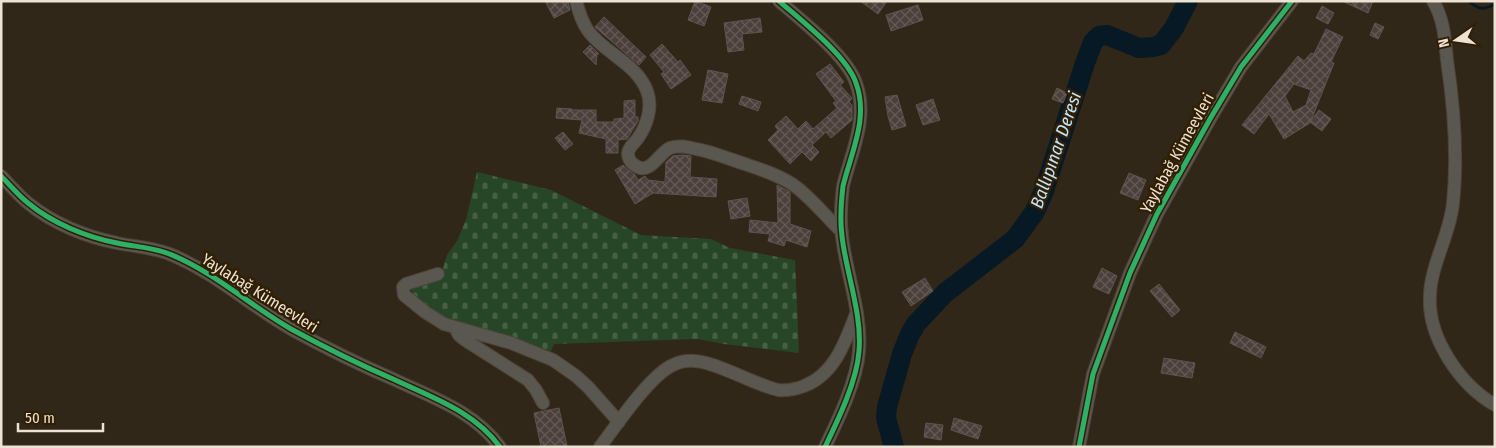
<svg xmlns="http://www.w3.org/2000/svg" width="1496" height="448" font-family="'Fira Sans Condensed',sans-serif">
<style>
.cemetery{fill:url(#cemetery-stones)}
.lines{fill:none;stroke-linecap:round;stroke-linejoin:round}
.stream{stroke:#071924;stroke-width:3}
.river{stroke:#071924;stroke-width:20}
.building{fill:url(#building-cross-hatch);stroke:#5e5450;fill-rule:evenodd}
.minor-casing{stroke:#4d4437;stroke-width:14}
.minor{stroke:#5a5650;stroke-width:12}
.cycleway-casing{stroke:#311f03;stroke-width:8}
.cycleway{stroke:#2db169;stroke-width:5}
.labels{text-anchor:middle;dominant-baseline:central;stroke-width:5;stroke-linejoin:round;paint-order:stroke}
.street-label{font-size:16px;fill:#eee2d2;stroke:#311f03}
.water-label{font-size:18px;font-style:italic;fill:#c0e5fc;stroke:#311f03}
</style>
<defs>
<pattern id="cemetery-stones" width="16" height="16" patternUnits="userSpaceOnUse" patternTransform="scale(1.25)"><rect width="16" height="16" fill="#274627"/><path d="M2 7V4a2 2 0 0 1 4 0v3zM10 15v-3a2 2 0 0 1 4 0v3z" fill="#476045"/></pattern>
<pattern id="building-cross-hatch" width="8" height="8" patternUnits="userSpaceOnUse" patternTransform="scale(1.25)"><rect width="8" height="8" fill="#4b403b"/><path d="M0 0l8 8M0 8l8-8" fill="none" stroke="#655b56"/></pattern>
</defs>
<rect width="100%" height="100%" fill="#302718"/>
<path class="cemetery" d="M477 172 551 190 641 235 711 239 730 248 795 260 799 353 724 344 698 339 554 344 551 351 446 321 416 299 411 290 440 279 447 255 457 241 466 220Z"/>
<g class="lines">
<path class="stream" d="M1469 1C1478 10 1484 10 1495 4"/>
<path class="river" d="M894 447 886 418 887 407 902 354 910 334 916 324 945 293 1015 239 1034 213 1044 191 1085 63 1093 42 1099 36 1107 35 1139 48 1153 47 1161 45 1174 28 1188 1"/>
</g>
<path class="building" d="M545 1H568L570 10 554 18Z
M695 1 711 7 704 26 688 20Z
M860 1H887L878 14Z
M1342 1H1373L1368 13Z
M918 5 923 20 891 31 886 15Z
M1322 6 1334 13 1328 24 1316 18Z
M604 17 646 57 639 65 595 27Z
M760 18 762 32 742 34 744 50 728 52 724 23Z
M1375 23 1384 27 1378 39 1370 35Z
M1326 29 1343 37 1331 62 1334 63 1310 123 1284 139 1269 114 1254 134 1242 125 1298 56 1304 61 1311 53 1314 54ZM1294 84 1311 90 1306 105 1293 112 1285 96Z
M662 44 678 62 680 60 691 75 671 89 661 74 664 72 650 55Z
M590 45 599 54H597L596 65 583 52Z
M830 64 844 82 840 85 852 98 849 102 852 105V120L831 138 826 132 812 145 819 152 811 161 802 152 790 164 768 140 778 130 775 126 786 116 798 129 806 121 813 129 837 108 833 103 836 101 816 74Z
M708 70 728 74 722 103 702 100Z
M1057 88 1067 93 1063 103 1052 99Z
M897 95 906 126 892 130 888 116 885 97Z
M742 96 761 102 758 111 739 104Z
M933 99 940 120 923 125 916 105Z
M635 100V117H638V121L627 139 618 140V153H606V139L579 133 582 120 556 118 557 108 572 109V110H596V122H614V119L624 118V101Z
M1319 110 1331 119 1322 131 1310 122Z
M563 132 573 144 565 150 555 138Z
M682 155 691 156 690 177 717 179 716 197 653 193 635 204 615 170 623 165 627 169 635 175 638 180 645 176 648 180 665 182 666 162 673 156Z
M1129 173 1146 180 1138 200 1120 193Z
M777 185 790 192V224L811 231 807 247 786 240 784 246 768 241 770 234 749 232 750 220 778 223Z
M747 198 750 216 731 219 728 201Z
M1102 268 1117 276 1109 294 1093 287Z
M925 278 933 291 911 306 902 292Z
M1159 284 1180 310 1172 317 1150 291Z
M1235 332 1266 347 1261 358 1230 343Z
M1164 358 1195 363 1192 378 1161 373Z
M559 408 567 446 541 447 534 413Z
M954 418 982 426 978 439 951 430Z
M926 423 943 425 941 440 924 437Z"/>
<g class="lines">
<g class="minor-casing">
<path id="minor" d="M576 1C579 12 582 23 589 32 606 54 637 64 647 91 653 107 647 125 638 138 635 143 628 147 628 154 628 157 630 162 633 164 650 178 658 153 670 148 679 145 687 147 696 149 709 151 721 156 733 160 753 167 775 173 792 184 809 195 827 218 842 232
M779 1C802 21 847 56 856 83 869 118 851 153 843 186 842 195 841 204 841 213 839 257 863 307 859 351 857 381 838 420 825 447
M1433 1C1444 19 1445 40 1447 60 1454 107 1458 156 1453 203 1450 235 1431 264 1430 295 1427 337 1460 385 1495 405
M1 176C10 185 18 195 28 203 52 223 86 237 117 243 135 247 154 247 172 255 215 273 251 306 291 329 324 347 358 364 393 379 431 397 474 411 500 447
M438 274 406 284 403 287 404 295 425 312 444 324 511 343 553 360 576 376 588 387 619 422
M455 328 459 335 465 340 528 380 536 390 543 403
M600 447C616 426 650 375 673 365 689 357 706 362 721 368 740 375 759 385 778 390 787 391 796 389 804 386 835 374 845 342 856 314
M1079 447 1093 374 1130 273 1157 214 1210 119 1241 67 1292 1"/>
</g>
<use href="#minor" class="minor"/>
<g class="cycleway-casing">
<path id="cycleway" d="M779 1C802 21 847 56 856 83 869 118 851 153 843 186 842 195 841 204 841 213 839 257 863 307 859 351 857 381 838 420 825 447
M1 176C10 185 18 195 28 203 52 223 86 237 117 243 135 247 154 247 172 255 215 273 251 306 291 329 324 347 358 364 393 379 431 397 474 411 500 447
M1079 447 1093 374 1130 273 1157 214 1210 119 1241 67 1292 1"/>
</g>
<use href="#cycleway" class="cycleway"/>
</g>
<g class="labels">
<g class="street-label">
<text transform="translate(1177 153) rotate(-61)">Yaylabağ Kümeevleri</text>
<text transform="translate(260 293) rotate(32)">Yaylabağ Kümeevleri</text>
</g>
<g class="water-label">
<text transform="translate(1056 150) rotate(-71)">Ballıpınar Deresi</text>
</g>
</g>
<rect width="1496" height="448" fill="none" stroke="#eee2d2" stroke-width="5"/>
<g transform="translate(1456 40) rotate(257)" stroke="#311f03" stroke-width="4" paint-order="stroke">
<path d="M0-4L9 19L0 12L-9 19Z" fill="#eee2d2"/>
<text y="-8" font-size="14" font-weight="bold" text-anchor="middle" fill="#eee2d2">N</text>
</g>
<path d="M18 423v8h85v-8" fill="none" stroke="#eee2d2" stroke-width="2.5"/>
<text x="25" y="423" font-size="15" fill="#eee2d2" stroke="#311f03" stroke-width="4" paint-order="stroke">50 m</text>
</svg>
